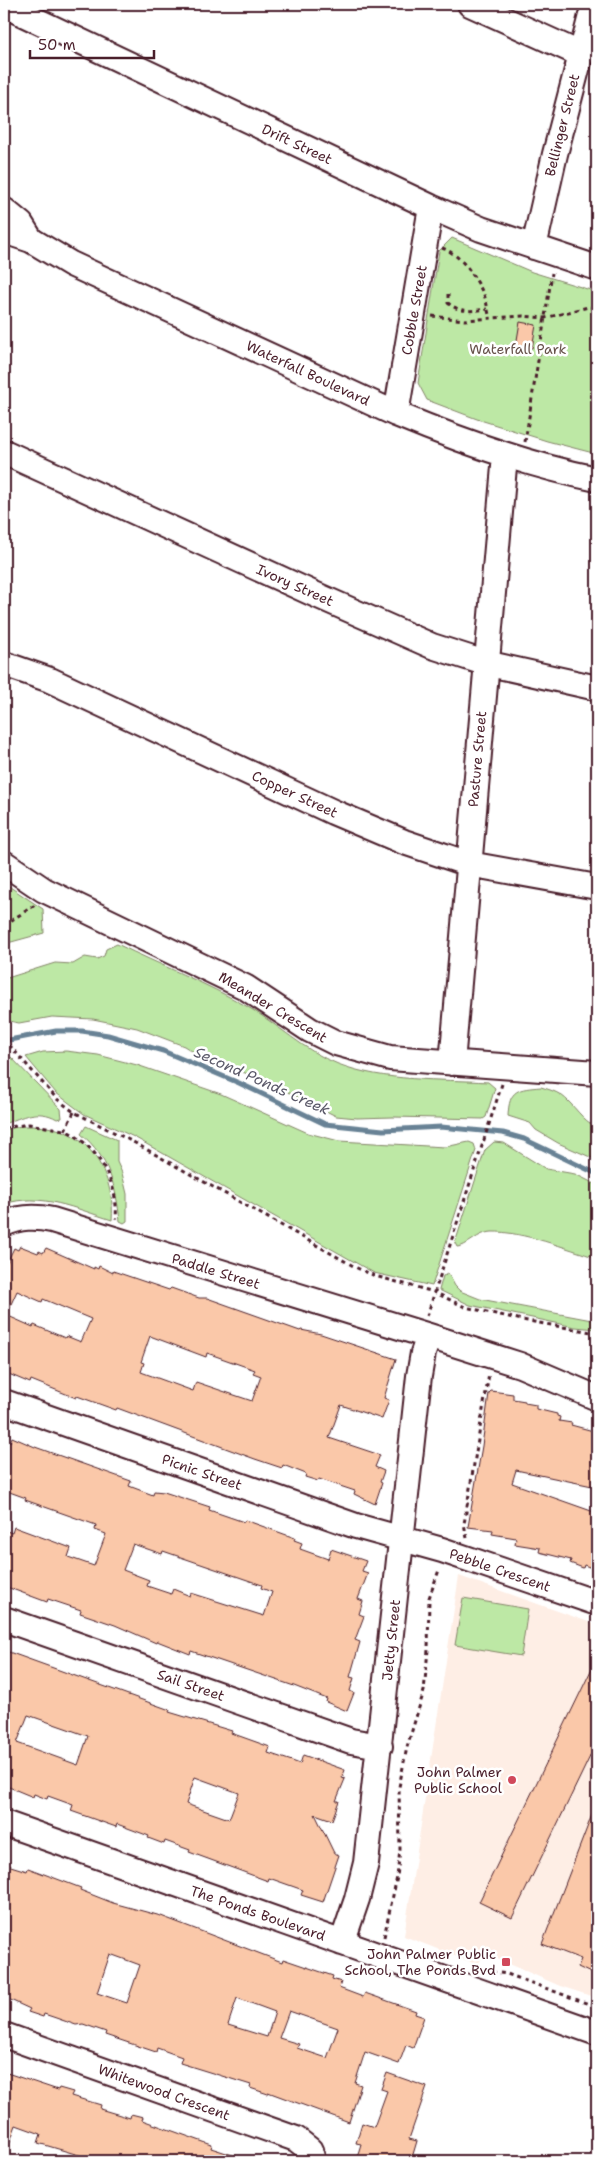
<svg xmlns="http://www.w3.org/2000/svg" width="601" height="2165" font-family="'Shantell Sans',sans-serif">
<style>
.built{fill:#feeee5}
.green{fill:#bde8a5;stroke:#848468}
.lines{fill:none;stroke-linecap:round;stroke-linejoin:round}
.stream{stroke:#678295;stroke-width:5}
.building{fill:#fac8a9;stroke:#4a1f2b;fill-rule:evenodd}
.minor-casing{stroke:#4a1f2b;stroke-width:28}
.path{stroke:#4a1f2b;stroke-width:3;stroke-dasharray:4 4;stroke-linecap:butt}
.minor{stroke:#fff;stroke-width:24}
.poi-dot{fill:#d1495b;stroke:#fff;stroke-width:2}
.labels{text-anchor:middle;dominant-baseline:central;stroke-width:5;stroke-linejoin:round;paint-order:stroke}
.street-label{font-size:14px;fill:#4a1f2b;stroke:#fff}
.park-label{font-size:14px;fill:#67514a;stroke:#fff}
.poi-label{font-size:14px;fill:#4a1f2b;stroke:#fff;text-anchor:end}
.water-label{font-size:15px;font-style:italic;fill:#5b5969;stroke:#fff}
</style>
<rect width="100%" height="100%" fill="#fff"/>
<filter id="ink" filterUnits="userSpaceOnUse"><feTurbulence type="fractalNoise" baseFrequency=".02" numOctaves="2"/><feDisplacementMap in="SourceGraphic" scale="10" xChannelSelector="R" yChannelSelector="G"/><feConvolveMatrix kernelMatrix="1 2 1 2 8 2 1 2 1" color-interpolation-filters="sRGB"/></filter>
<g filter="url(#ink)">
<path class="built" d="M459 1576 597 1625V1998L560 1986 484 1953 478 1965 404 1936Z"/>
<path class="green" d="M452 238 532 272 597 292V454L547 441 477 419 427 400 418 383 439 251Z
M4 883 43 909 44 933 4 944Z
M117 944C160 965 206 983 248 1007 278 1024 304 1051 338 1064 385 1082 439 1079 488 1082L495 1088 486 1117 483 1119 393 1117 357 1118 336 1116 259 1078 203 1058 184 1046 137 1028 93 1019 52 1017 19 1023 4 1020V979L55 963 73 964 85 957 97 959 104 956 106 949Z
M43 1052 66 1051 98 1055 137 1065 221 1094 308 1133 339 1141 445 1147 469 1142 474 1144 476 1150 432 1286 374 1273 134 1137 84 1114 56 1093 26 1057Z
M11 1057 61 1109 62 1118 57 1119C38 1108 22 1117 4 1124V1058Z
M541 1087C547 1089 555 1091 561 1095 574 1104 582 1121 597 1127V1160L558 1143 536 1130 530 1123 508 1116C509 1089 518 1089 541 1087Z
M21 1126C36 1126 50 1126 63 1131 98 1144 115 1186 112 1220 76 1209 41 1192 4 1204V1130Z
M86 1126 117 1140V1162L122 1173 127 1194V1221L124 1223 120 1221C116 1187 109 1157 81 1134Z
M494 1142 504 1143 546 1169 575 1174 597 1185V1258C568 1249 521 1231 492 1232 478 1232 467 1247 457 1247L455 1243 485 1150Z
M448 1273 455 1286 460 1291 480 1299 597 1321V1329L575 1327 470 1305 439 1290 443 1276Z
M463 1598 528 1609 521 1656 455 1645Z"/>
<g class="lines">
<path class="stream" d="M4 1041 56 1031H82L108 1035 163 1051 239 1083 325 1124 383 1130 441 1127 503 1133 524 1139 597 1174"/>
</g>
<path class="building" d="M520 322 536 325 532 348 516 346Z
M20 1246 38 1253 39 1251 43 1253 46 1248 94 1269V1267L98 1269 99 1266 113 1273V1271L169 1290 171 1288 199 1298H207L300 1331 301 1330 321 1334 396 1359 384 1398 389 1400 382 1419 341 1405 329 1438 380 1455 375 1467 384 1471 380 1482 382 1483 375 1504 354 1494 355 1491 319 1479 318 1481 305 1477 306 1474 283 1465 282 1468 255 1459 117 1408 116 1410 77 1396 76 1398 31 1380 30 1383 4 1372V1268L14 1248 18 1250ZM17 1291 42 1302 43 1299 91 1319 81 1342 66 1336 65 1338 34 1325 33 1327 6 1315ZM150 1336 206 1357 207 1353 255 1370 253 1373 261 1376 252 1401 196 1382 193 1391 141 1372 144 1363 141 1362Z
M491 1391 513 1394V1399L525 1401V1403L536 1405V1409L557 1414V1416L560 1417 559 1421 572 1423 571 1425 597 1432V1487L516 1470 512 1483 597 1513V1570L584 1565 583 1568 570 1563 571 1560 539 1552 540 1548 515 1544 516 1538 492 1534 493 1530 468 1527 482 1446 489 1393Z
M12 1437 35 1447 131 1481 129 1486 153 1495 154 1491 164 1492 210 1507 209 1510 244 1522 245 1520 295 1538 294 1540 302 1543 300 1549 328 1559 331 1549 366 1561 362 1571 368 1573 358 1599 363 1601 359 1614 364 1616 355 1640 360 1642 350 1677 354 1678 350 1691 354 1693 347 1711 326 1702 327 1699 294 1686 191 1651 190 1654 157 1641 156 1643 115 1625 80 1613 81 1610 48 1599 47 1602 4 1586V1530L12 1533 14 1527 71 1548 68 1557 94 1566 106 1534 95 1530 96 1525 25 1500 26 1498 4 1490V1441L10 1442ZM133 1544 162 1554 163 1551 262 1585 261 1588 272 1592 264 1616 191 1593 190 1596 173 1589 171 1594 147 1586 149 1580 123 1570Z
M6 1651 170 1710 169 1712 232 1731 231 1733 270 1747 268 1753 292 1761 300 1764 303 1755 345 1770 342 1778 345 1779 336 1801H339L332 1820 315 1814 334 1853 339 1855 323 1902 301 1895 303 1890 269 1878 268 1881 189 1852 190 1850 165 1841 164 1844 148 1838 149 1836 117 1824 116 1827 71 1811 73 1805 48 1796 47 1799 34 1794 33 1797 4 1785V1659ZM28 1715 88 1736 78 1765 17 1743ZM195 1777 239 1793 229 1819 186 1804Z
M597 1658V1742L512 1918 479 1902Z
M597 1802V1976L578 1967 581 1959 542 1944Z
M4 1864 27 1871 28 1868 81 1888 80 1890 113 1903 161 1916 282 1962 283 1959 333 1976 332 1979 341 1982 339 1988 363 1997 365 1993 416 2011 415 2014 424 2017 413 2048 406 2045 399 2064 365 2052 355 2083 361 2085 349 2122 268 2092V2094L250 2088 251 2085 180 2063 182 2057 157 2048 156 2052 105 2035 106 2032 83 2024 76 2025 53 2017 44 2014 43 2017 28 2012 30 2009 4 1997ZM110 1954 140 1965 127 2003 97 1993ZM237 1998 275 2012 267 2037 228 2025ZM289 2011 338 2028 327 2058 297 2048 299 2044 279 2038Z
M4 2072 58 2090 59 2088 73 2092 71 2096 101 2105 100 2109 130 2118 131 2114 143 2117 142 2120 212 2145 211 2148 245 2159 244 2161H99L38 2143 41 2134 16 2125 6 2153H4Z
M387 2073 427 2087 409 2139 417 2141 411 2161H369L357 2157 361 2144 356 2143 362 2123 374 2127 387 2091 381 2089Z"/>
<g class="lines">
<g class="minor-casing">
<path id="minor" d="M470 4 580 54
M4 5 431 207 481 229 597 268
M4 210 21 224 31 240
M4 231 31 240 71 264 396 414C461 441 528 465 597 479
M534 247 555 154 594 4
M396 414 431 207
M4 452 314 594 432 646 485 663 597 688
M4 664 50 680 333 812 404 842 469 864 597 887
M4 863 44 890 245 987 310 1030 336 1043 390 1058 597 1073
M452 1063 505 455
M4 1224C20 1217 34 1216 52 1220L429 1336 520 1365 597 1398
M4 1402 356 1526 442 1550 597 1603
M4 1619 351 1741 380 1746
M4 1823 597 2033
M342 1943 357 1899 366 1863 419 1376 423 1353 429 1336
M4 2035 296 2139 310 2150 313 2161"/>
</g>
<path class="path" d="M442 248C460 254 474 275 482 291 487 299 487 309 490 318
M448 294V303C460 313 473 311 487 309
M432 316 464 320 523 316 545 318 588 307 597 308
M525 442 552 273
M4 925 35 905
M4 1039 57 1099 74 1112 135 1143 357 1268 375 1276 434 1292 465 1307 522 1320 597 1333
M74 1112 65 1130C97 1145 119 1183 116 1219
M4 1128 29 1124 64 1130
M427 1316 502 1084
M467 1538 464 1524 489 1374
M384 1937 397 1877 400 1850 399 1787 407 1747 424 1691 428 1650 429 1598 439 1570
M484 1971 507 1974 597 2007"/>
<use href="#minor" class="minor"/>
</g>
</g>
<g class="poi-dot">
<circle cx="512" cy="1780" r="5"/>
<rect x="501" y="1957" width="10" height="10" rx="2.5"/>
</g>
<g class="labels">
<g class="street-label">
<text transform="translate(562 125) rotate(-76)">Bellinger Street</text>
<text transform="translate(297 144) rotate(25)">Drift Street</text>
<text transform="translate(414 310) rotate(-80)">Cobble Street</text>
<text transform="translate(308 373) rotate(25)">Waterfall Boulevard</text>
<text transform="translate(295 585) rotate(24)">Ivory Street</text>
<text transform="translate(477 759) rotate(-85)">Pasture Street</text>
<text transform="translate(295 794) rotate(25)">Copper Street</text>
<text transform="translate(273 1007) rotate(31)">Meander Crescent</text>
<text transform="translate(216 1271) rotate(17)">Paddle Street</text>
<text transform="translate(202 1472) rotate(19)">Picnic Street</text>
<text transform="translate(500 1570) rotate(19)">Pebble Crescent</text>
<text transform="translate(391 1640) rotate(-84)">Jetty Street</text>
<text transform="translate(191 1685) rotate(19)">Sail Street</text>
<text transform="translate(258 1913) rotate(19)">The Ponds Boulevard</text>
<text transform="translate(164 2092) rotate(20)">Whitewood Crescent</text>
</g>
<g class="park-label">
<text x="518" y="349">Waterfall Park</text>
</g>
<g class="poi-label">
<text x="502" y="1772">John Palmer<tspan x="502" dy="16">Public School</tspan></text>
<text x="496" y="1954">John Palmer Public<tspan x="496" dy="16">School, The Ponds Bvd</tspan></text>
</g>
<g class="water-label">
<text transform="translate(262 1081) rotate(24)">Second Ponds Creek</text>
</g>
</g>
<rect width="601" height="2165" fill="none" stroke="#fff" stroke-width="20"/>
<rect x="10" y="10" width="581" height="2145" fill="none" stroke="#4a1f2b" stroke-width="2" filter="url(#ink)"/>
<path d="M30 50v8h124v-8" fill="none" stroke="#4a1f2b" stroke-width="2.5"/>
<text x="38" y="50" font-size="15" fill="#4a1f2b" stroke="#ffffff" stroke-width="4" paint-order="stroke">50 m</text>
</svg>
